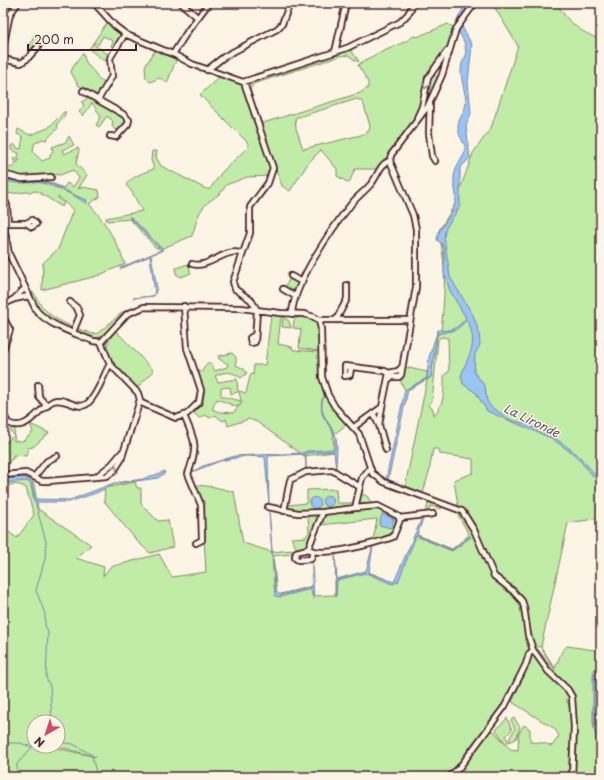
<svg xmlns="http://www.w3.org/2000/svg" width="604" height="780" font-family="'Playpen Sans',sans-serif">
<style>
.green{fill:#c1eca8;stroke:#86866a;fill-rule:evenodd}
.water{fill:#99c5f3;stroke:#7983a3}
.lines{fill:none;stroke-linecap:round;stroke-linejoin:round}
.stream{stroke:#7983a3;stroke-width:1}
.minor-casing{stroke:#4a1f2b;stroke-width:8}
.minor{stroke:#fcf5e5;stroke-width:4.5}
.oneway{stroke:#a38a88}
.labels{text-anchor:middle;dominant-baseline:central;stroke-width:3;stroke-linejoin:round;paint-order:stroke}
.water-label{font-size:12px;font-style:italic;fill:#625167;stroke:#fcf5e5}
</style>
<rect width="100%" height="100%" fill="#fcf5e5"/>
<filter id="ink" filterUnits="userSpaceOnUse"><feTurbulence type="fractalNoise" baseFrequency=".025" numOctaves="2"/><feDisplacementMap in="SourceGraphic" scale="8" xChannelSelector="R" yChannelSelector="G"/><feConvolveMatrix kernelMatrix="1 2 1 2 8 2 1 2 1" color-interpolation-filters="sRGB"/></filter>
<g filter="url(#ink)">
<path class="green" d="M492 3H557C567 23 581 32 601 40V518L568 523 541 647 555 668 562 651 567 646 601 651V674L599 676 595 669 593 672 597 680V714L601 750V777H573L575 699 573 693 550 670 536 651 538 649 554 671 555 670 540 646 535 648 532 654 566 690 571 699 566 700 569 705 571 719 570 777H451L493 730 510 749 518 750 519 733 524 725 530 729V742L543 743 552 746 559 736 555 729 512 702 519 687 517 685 524 677 527 666C503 704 479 744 447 777H3V528L17 538 34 515 26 488C18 483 10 483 3 489V476L29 475 34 484 38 509 91 545 76 558 104 567 103 576 110 567 159 554 172 577 206 572 204 537 196 485 215 487 234 492 243 543 272 552 292 550V554L273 556 277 595 312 586V596L335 595V580L366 571 393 582 395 581 415 534 452 549 469 535 456 511 458 506 454 480 473 473V459L440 454 439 449H433L429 472 423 493 405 486 427 380 431 377 437 336 441 332C444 298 448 266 438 232L454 206 473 153 491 128 518 46ZM441 337 448 338 449 372 444 375C444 391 445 403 434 415L433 409 429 406 432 401 438 340ZM34 722H58V746H57L96 757 52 747 34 746Z
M108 21 119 32 120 37 113 47 111 46 113 41 103 36 98 45 94 42 93 44 109 55 107 60 104 61 89 49Z
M448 24 456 29C451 46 442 59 432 74L439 78 430 96 429 107 426 112 414 120 378 169H355L349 183 337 176V169L321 150 309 162 290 191 282 186 246 85 247 82 350 49 359 61 358 62 348 55 341 56 253 84 250 90 261 122 263 123 360 93 368 88V82L358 65C375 52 397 48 414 36L417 37ZM357 99 363 102 370 126 369 131 361 135 303 149 296 128 295 118Z
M34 35 40 39 27 55Z
M156 49 177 58 167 83 160 78 150 82 146 78 145 66Z
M83 53C86 69 94 68 99 80L106 83 96 96 78 85 71 72 73 67Z
M219 77 243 84 272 168 269 176 247 177 226 185C220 198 209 198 202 209 197 216 195 228 192 236L163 248H156L130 219 107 221 106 218 142 211 132 192 126 185C132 176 145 172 154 169L151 160 152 151H157L156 157 161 166 206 189H210L222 172 248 147V143L200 95Z
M88 98 123 118 126 123 120 129 115 130 112 126 113 121 107 116 99 127 96 125 101 116 92 103 83 116 79 112 84 106 82 102Z
M65 111V115L57 124 58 128 46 140 42 139 34 144 33 152 42 161 50 158V154L53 151 52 147 66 142 69 136 74 145 62 150 64 154 78 148 79 150 76 164 87 175 78 189 82 187 99 190 100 197 89 204C105 221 117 242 125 264L97 276 42 290 43 263 58 249 73 210 58 196V198L64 203 62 207 37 191 7 194 3 186V176L22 177 7 174V164L11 168 20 160 18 159 15 163 13 159 18 157 19 153 11 150V146L14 144 17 148 21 149 23 137 17 134 18 129 30 135 48 128ZM73 170 79 178 73 187 67 183 64 188 43 180 51 174 60 175Z
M188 264 191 273 181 277 176 274V268Z
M290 278 299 283 294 293 285 287Z
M29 292 34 293C46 319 67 325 93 334L98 333 124 311 125 313 101 337 93 338 49 320 37 310Z
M271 315 281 316 278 344 292 347 293 350 319 352C317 384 326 401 347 424L333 435 334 452 304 456 257 422 249 419 228 426 226 419 223 421 215 415 210 418 205 415 199 418 194 413 201 404H204L202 401 203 392 198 373 202 371 207 363H210L215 371 227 367 228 364 219 359 218 356 232 353 236 357V365L244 369 247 373 241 378C232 371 225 371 215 376L218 382 237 379 238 392 231 394 230 387 221 388V396L241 401 239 391 246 393 250 376 252 374 253 375 254 365H265ZM217 399 237 407 241 402H243L233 413 219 412 212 409Z
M283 317 289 321 291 328 282 327Z
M299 317C321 317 320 334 319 351L299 348 301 329 293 328 294 320Z
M116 331 154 371 137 388C120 372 92 354 116 331Z
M404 367 427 372V378L405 390 401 383Z
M30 424 49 433 33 447 28 448 26 456 13 455V459L10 460 8 465V471L3 472V438L7 442 14 435 10 431 11 428H15L14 441H23L33 432Z
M135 482 137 488H141V504L158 521 168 520 173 547 150 553 137 541 104 501 105 488Z
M336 489 337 503H354L352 506C341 510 297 515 288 507V505L307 503V490Z
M361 494 367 496 372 504H360L359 501Z
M429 501 442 506 441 509 431 506 428 511 425 513Z
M377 508 396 518C399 534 385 537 373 540L377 519 320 525 323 518 328 514Z
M308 515H316L318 519C313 530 310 548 297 549L291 538 306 537 309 532Z
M507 718 512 730 506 736 508 742 506 744 496 730Z
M514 718 520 727 516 739 509 742 510 737 515 729 511 720Z"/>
<path class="water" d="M466 3H472L459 21 472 45 468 82 471 113 466 126 470 158 460 168V206L446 228 444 236 450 277 473 315 479 332 480 345 475 354 474 372 485 386 487 401 491 407 511 420 526 424 556 439 577 454 601 481 595 478 575 455 551 438 487 411 476 393 463 384 461 376C469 352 479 346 467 320L456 330 437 334 431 377 408 390 388 480 453 505 386 479 405 390 427 378 429 357 438 330C451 332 458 328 466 318L450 291 444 273V249L442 244 437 240C438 227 452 217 455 204 458 195 453 186 454 177 455 166 463 159 466 149 464 142 459 137 458 129 457 118 467 111 466 100 464 86 456 67 466 56L465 44 455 24Z
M3 178C20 184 26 179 40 181 58 184 71 195 87 200L86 204C80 197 51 185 42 183 29 181 13 187 3 178Z
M129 217H131L163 250 151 255 157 288 154 296 133 298 152 296 155 294 150 256 120 269V268L161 250Z
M325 396C313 411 334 425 336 438 338 448 336 460 336 470L334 451 306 453V469L305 454 268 456 269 505 265 457 246 456 220 461 192 472 203 466 235 456 303 453 307 451 335 449V436L322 414V399Z
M164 471 165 473 158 478 115 484 96 493 69 502H34L31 485 28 481 3 483V479L25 477 32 483 35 499 70 500 114 483 143 479C149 475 157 476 164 471Z
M322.5 501a5.5 5.5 0 1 1 11 0a5.5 5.5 0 1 1-11 0Z
M309.5 503a5.5 5.5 0 1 1 11 0a5.5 5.5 0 1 1-11 0Z
M269 511 275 591 280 595 312 587V561L314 599 311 589 280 597 275 596Z
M382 514 394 519 391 528 379 525Z
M422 518 423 519 417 535 452 550 470 536 471 537 452 551 416 536 398 582 392 584 366 573 337 580 336 597 335 554 337 579 366 571 373 545 369 573 394 582Z
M601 670 595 675 594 722 601 770 593 722V675Z"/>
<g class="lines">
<path class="stream" d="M35 501 46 542 45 559 36 590 45 614V626L48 631 46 678 50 686 52 722
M465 509 478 530
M58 742 73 744 92 755 97 777
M3 743H20L32 747
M15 777 17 773V764L34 745"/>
<g class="minor-casing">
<path id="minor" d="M94 3 115 26 127 35 175 55 192 64 243 82 347 48 400 22 408 14 414 3
M181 3 197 17
M3 48 10 14 18 3
M335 52 346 3
M173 54 189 29 209 3
M3 59 21 63 27 59 38 47
M207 70 225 56 277 29 282 24 290 3
M244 82 273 168 268 183 250 207V233L233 282 235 289 251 300 257 310
M83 91 98 100
M430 101 429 133 432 156 435 161
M417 118 422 107 428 78 447 51
M110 136 116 137 128 124 129 120 123 114 98 100 112 76 110 58 125 34
M390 161 391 155 428 106 442 75 456 29 475 3
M3 174 22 179 51 177
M3 197 7 205 8 223H26L32 220 36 224 32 227 26 223
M3 221 9 254 36 310C49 326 75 333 93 341L101 342 127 314 144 307 241 308 280 313 304 314 314 317 319 320 321 329 322 377 328 395 335 407 359 434 372 473 384 482 462 511 474 530 494 576 513 591 522 601 524 607 528 635 533 650 548 671 568 690 572 697 574 727 572 777
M192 264C210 269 226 246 242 254
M291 276 302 282
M283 289 295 296
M15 298 25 288
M70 302 77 308 80 315 73 332
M3 305 14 299 29 296
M292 314C293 284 333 227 352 203 358 196 365 191 371 184 378 176 380 163 390 161
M3 317 10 330 3 350
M319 320H410
M336 320 347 299V285
M255 335 250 338 251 343 255 342 257 310
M351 367 350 375 345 376V366L385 371 389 373
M389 373 398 371 402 367
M389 379 392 377H399L401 375 416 287V229L413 215 390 161
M38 385 39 397 47 406
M139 402 176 418 187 414 199 402 201 390 187 348 184 306
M373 413 379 425 386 450
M3 414 8 423C28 433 38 408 53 401 65 396 78 412 88 403 98 394 103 376 110 364
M184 416C196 442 198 447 188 474L201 505 202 540 196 543
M379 425 382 407
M354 427 382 407 389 373
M3 475 26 473 42 481H48L107 476 114 471 121 460 140 400 138 393 110 364 101 342
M97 476 112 464 123 451
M34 477 47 461 57 456
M268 507 298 513 323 512
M355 508 378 506 398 516 400 520 393 537C376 543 323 558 308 549L323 512 355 508 362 478 370 468
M284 511 290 480 306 472 332 470 360 487
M400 518 433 514
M308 549 296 552 295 558 298 560 311 559 313 552
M449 777 459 768 505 706 526 664 529 654 533 650"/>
</g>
<use href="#minor" class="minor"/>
</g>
<defs><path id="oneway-chevron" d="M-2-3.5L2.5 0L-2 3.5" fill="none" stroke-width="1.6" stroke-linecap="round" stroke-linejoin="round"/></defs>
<g class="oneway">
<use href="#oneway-chevron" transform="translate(426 86) rotate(105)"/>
<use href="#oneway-chevron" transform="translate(115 469) rotate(-50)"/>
</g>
</g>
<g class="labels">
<g class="water-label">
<text transform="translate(532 420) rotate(26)">La Lironde</text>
</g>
</g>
<rect width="604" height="780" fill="none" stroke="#fcf5e5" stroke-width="16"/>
<rect x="8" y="8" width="588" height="764" fill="none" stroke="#4a1f2b" stroke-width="1.5" filter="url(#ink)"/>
<g transform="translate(46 734) rotate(219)"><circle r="19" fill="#fcf5e5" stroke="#b59f9b"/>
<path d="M0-3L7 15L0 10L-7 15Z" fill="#d1495b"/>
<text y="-6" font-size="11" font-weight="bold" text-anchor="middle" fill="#4a1f2b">N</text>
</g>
<path d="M28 44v6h108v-6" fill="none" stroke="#4a1f2b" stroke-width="2"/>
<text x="34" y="44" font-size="12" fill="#4a1f2b" stroke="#fcf5e5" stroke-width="3" paint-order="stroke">200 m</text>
</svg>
